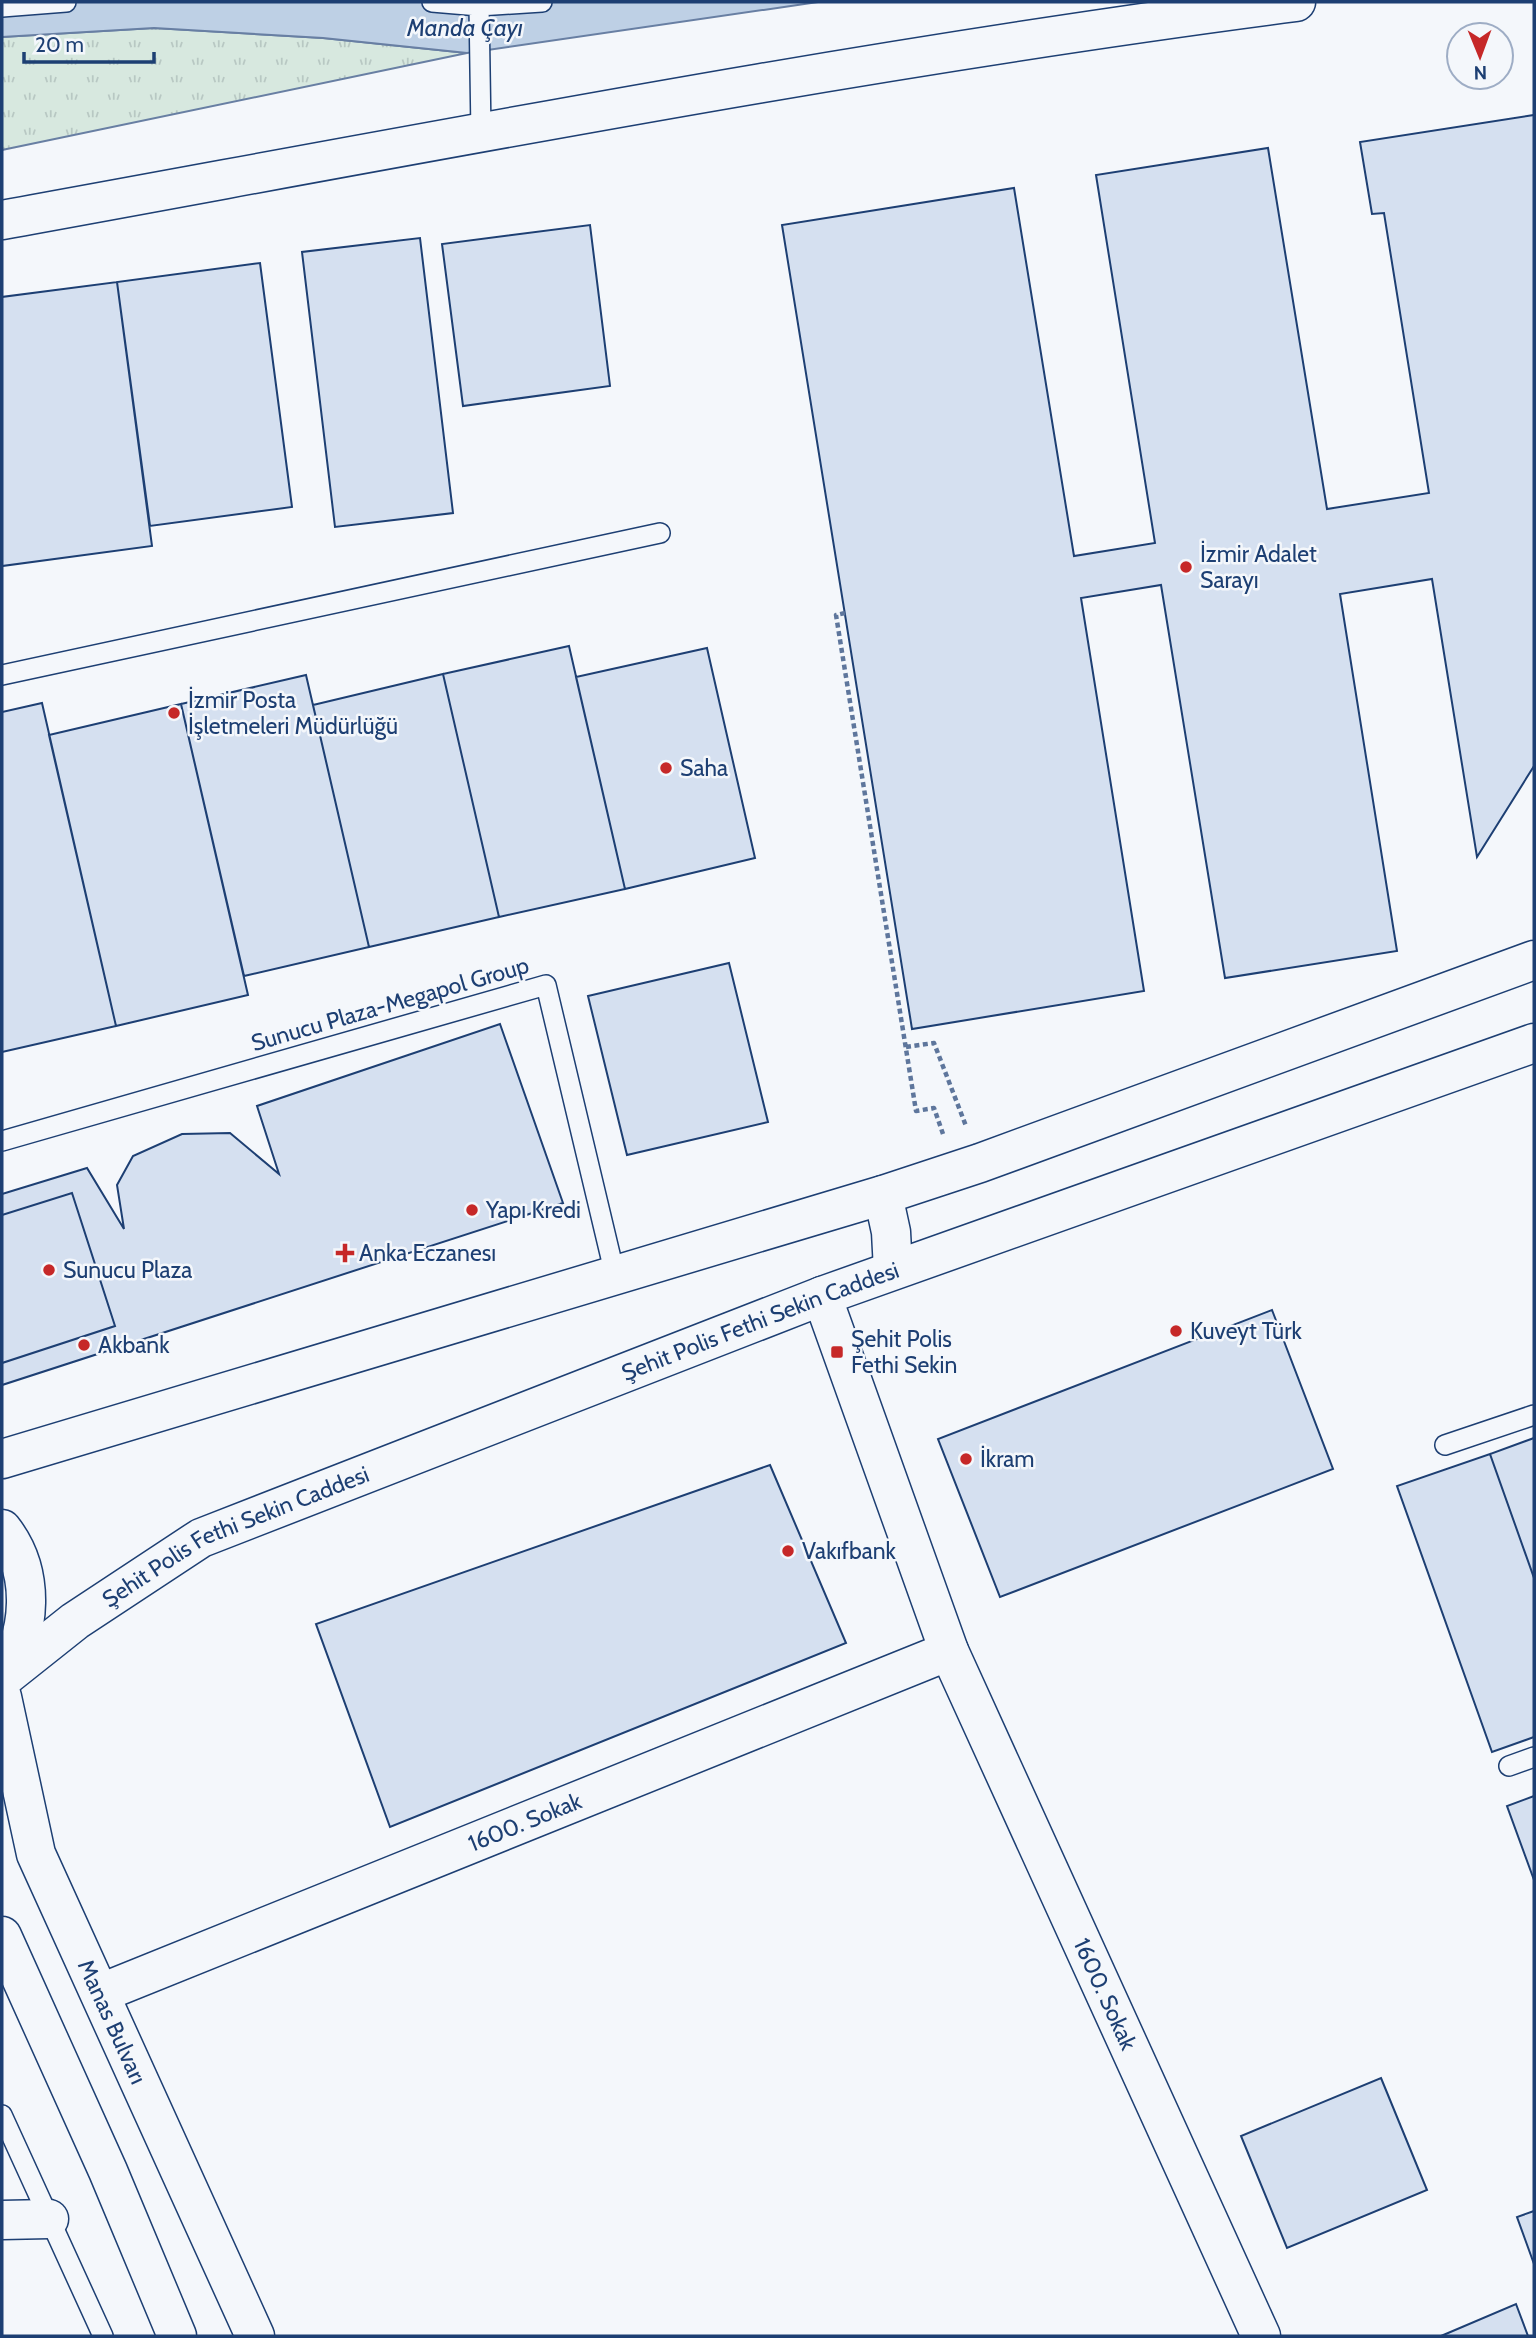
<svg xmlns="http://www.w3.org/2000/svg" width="1536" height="2338" font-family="Cabin,sans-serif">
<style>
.grass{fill:url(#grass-tufts);stroke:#687fa3;stroke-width:2}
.water{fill:#bed0e5;stroke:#687fa3;stroke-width:2}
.building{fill:#d5e0f0;stroke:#1d3f73;stroke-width:2}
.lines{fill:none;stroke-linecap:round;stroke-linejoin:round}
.service-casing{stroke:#1d3f73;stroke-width:22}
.minor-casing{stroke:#1d3f73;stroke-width:41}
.secondary-casing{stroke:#1d3f73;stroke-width:41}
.primary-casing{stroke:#1d3f73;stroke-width:41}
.path{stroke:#5e769c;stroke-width:4.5;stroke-dasharray:5 3.5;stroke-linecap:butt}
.service{stroke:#f4f7fb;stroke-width:19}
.minor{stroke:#f4f7fb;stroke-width:38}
.secondary{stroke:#f4f7fb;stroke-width:38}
.primary{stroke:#f4f7fb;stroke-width:38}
.poi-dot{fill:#c62828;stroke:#f4f7fb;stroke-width:2.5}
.labels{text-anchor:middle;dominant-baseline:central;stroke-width:5;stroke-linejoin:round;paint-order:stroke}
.poi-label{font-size:23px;fill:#1d3f73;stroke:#f4f7fb;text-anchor:start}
.street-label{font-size:23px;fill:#1d3f73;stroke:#f4f7fb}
.water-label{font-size:24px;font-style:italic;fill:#1d3f73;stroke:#f4f7fb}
</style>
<defs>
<pattern id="grass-tufts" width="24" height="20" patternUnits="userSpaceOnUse" patternTransform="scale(1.75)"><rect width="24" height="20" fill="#d7e8df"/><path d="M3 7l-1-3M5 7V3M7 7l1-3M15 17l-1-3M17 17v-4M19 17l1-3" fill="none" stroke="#b8c8c3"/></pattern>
</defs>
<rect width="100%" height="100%" fill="#f4f7fb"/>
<path class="grass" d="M154 28 323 38 467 53 2 150V37Z"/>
<path class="water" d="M2 2H818L467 53 323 38 154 28 2 37Z"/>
<path class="building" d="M1534 115V766L1477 857 1432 579 1340 594 1397 951 1225 978 1161 585 1081 598 1144 991 912 1029 782 225 1014 188 1074 556 1155 543 1096 175 1268 148 1327 509 1429 493 1384 213 1372 214 1360 142Z
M590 225 610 386 463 406 442 244Z
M420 238 453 513 335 527 302 252Z
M260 263 292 507 150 526 117 282Z
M117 282 152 546 2 566V297Z
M569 646 625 889 499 917 443 674Z
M707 648 755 858 625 889 576 677Z
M443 674 499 917 369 947 313 705Z
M306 675 369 947 244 976 181 704Z
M42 703 116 1026 2 1052V712Z
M181 704 248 995 116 1026 49 735Z
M729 963 768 1122 627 1155 588 996Z
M500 1024 563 1203 2 1385V1194L87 1168 124 1229 117 1185 133 1156 182 1134 230 1133 279 1174 257 1106Z
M72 1193 115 1326 2 1363V1215Z
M1272 1310 1333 1469 1000 1597 938 1439Z
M1534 1438V1578L1490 1454Z
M1490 1454 1534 1578V1737L1492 1752 1397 1486Z
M770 1465 846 1643 390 1827 316 1624Z
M1534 1796V1880L1507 1806Z
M1381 2078 1427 2190 1287 2248 1241 2136Z
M1534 2211V2264L1517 2217Z
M1516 2304 1528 2336H1441Z"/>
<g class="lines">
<g class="service-casing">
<path id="service" d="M432 2 479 6 542 2
M479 6 481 133
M2 7 66 2
M2 675 660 533
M2 1141 546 985 615 1275
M1445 1445 1534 1415
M1509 1766 1534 1757
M2 2115 103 2336"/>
</g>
<g class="minor-casing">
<g id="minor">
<path d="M2 220C432 142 862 58 1296 2"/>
<path id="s1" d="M822 1296 949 1651 1261 2336"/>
<path id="s2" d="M101 1993 949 1651"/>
<path d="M2 2220 49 2219"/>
</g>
</g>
<g class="secondary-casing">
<g id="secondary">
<path d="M883 1195 891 1232 893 1270"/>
<path d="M2 1459 883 1195 980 1163 1534 960"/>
<path id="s3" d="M2 1679 75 1621 201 1538 822 1296 1534 1043"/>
</g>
</g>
<g class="primary-casing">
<g id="primary">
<path d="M2 1529C36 1572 32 1634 2 1677"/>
<path id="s4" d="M2 1697 36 1854 255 2336"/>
<path d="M2 1936 108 2171 177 2336"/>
</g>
</g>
<path class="path" d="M845 613 836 615 916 1111 934 1108 943 1134
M906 1047 934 1043 966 1126"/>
<use href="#service" class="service"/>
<use href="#minor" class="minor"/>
<use href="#secondary" class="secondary"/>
<use href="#primary" class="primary"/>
</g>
<g class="poi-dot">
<circle cx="1186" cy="567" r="7"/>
<circle cx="174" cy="713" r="7"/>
<circle cx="666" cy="768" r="7"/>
<circle cx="472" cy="1210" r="7"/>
<path d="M341.5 1242.5h7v7h7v7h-7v7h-7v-7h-7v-7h7z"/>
<circle cx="49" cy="1270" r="7"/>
<circle cx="1176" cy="1331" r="7"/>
<circle cx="84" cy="1345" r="7"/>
<rect x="830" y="1345" width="14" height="14" rx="3.5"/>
<circle cx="966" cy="1459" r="7"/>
<circle cx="788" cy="1551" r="7"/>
</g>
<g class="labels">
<g class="poi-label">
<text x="1200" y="554">İzmir Adalet<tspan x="1200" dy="26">Sarayı</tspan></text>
<text x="188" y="700">İzmir Posta<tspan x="188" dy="26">İşletmeleri Müdürlüğü</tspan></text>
<text x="680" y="768">Saha</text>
<text x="486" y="1210">Yapı Kredi</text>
<text x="359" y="1253">Anka Eczanesı</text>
<text x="63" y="1270">Sunucu Plaza</text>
<text x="1190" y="1331">Kuveyt Türk</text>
<text x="851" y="1339">Şehit Polis<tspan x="851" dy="26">Fethi Sekin</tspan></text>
<text x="98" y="1345">Akbank</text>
<text x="980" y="1459">İkram</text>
<text x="802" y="1551">Vakıfbank</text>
</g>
<g class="street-label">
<text transform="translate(390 1004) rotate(-16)">Sunucu Plaza-Megapol Group</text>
<text stroke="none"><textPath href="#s3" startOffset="844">Şehit Polis Fethi Sekin Caddesi</textPath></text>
<text stroke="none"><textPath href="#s3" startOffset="276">Şehit Polis Fethi Sekin Caddesi</textPath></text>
<text stroke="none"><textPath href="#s2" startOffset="457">1600. Sokak</textPath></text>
<text stroke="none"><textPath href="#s1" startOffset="754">1600. Sokak</textPath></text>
<text stroke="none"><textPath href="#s4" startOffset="345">Manas Bulvarı</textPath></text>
</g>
<g class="water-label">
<text x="465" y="27">Manda Çayı</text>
</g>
</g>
<rect width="1536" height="2338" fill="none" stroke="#1d3f73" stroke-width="7"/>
<g transform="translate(1480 56) rotate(179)"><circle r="33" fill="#f4f7fb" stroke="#9eadc5" stroke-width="2"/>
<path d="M0-5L12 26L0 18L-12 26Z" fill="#c62828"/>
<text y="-10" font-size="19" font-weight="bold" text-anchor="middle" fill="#1d3f73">N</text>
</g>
<path d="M24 52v10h130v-10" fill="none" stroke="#1d3f73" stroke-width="3.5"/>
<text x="35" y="52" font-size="21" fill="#1d3f73" stroke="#f4f7fb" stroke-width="5" paint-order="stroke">20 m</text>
</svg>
